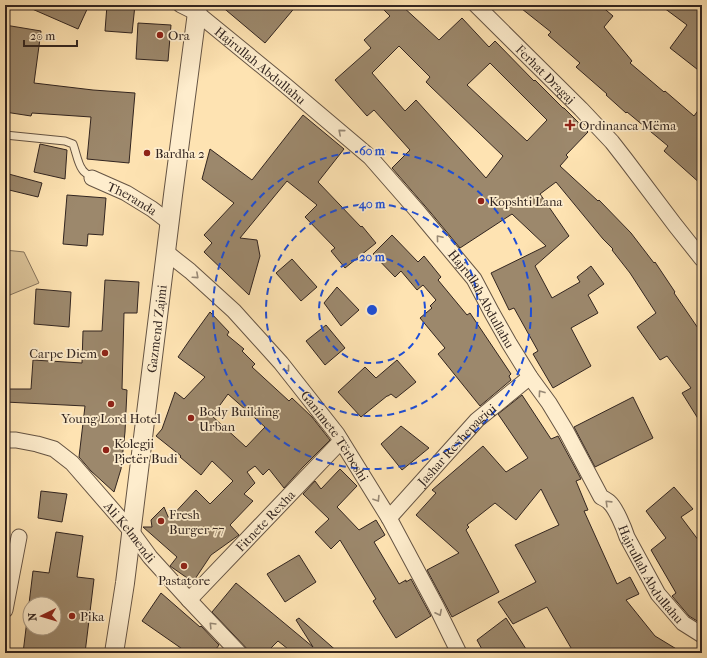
<svg xmlns="http://www.w3.org/2000/svg" width="707" height="658" font-family="'IM FELL French Canon',serif">
<style>
.green{fill:#dbc399;stroke:#86745c}
.building{fill:#9c886c;stroke:#322520;fill-rule:evenodd}
.lines{fill:none;stroke-linecap:round;stroke-linejoin:round}
.service-casing{stroke:#655444;stroke-width:9}
.minor-casing{stroke:#655444;stroke-width:17}
.tertiary-casing{stroke:#655444;stroke-width:20}
.service{stroke:#feedcd;stroke-width:7}
.minor{stroke:#feedcd;stroke-width:15}
.tertiary{stroke:#feedcd;stroke-width:18}
.oneway{stroke:#988976}
.ring{fill:none;stroke:#1d4ed8;stroke-width:2;stroke-dasharray:7 5}
.poi-dot{fill:#8f2418;stroke:#feedcd;stroke-width:1.5}
.labels{text-anchor:middle;dominant-baseline:central;stroke-width:3.5;stroke-linejoin:round;paint-order:stroke}
.poi-label{font-size:13px;fill:#322520;stroke:#feedcd;text-anchor:start}
.street-label{font-size:13px;fill:#322520;stroke:#feedcd}
.centre{fill:#1d4ed8;stroke:#feedcd;stroke-width:2}
.ring-label{font-size:12px;text-anchor:middle;font-weight:bold;fill:#1d4ed8;stroke:#feedcd;stroke-width:3.5;stroke-linejoin:round;paint-order:stroke}
</style>
<rect width="100%" height="100%" fill="#fee3b2"/>
<filter id="stains"><feTurbulence type="fractalNoise" baseFrequency=".005" numOctaves="4"/><feColorMatrix values="0 0 0 0 .2 0 0 0 0 .09 0 0 0 0 .02 0 0 0 .5 -.17"/></filter>
<radialGradient id="worn" r=".72"><stop offset=".6" stop-color="#630" stop-opacity="0"/><stop offset="1" stop-color="#630" stop-opacity=".3"/></radialGradient>
<path class="green" d="M5 250 24 252 39 283 5 297Z"/>
<path class="building" d="M23 5H89L78 29Z
M107 5H135L132 33 105 31Z
M220 5H297L265 43Z
M379 5H401L439 40 462 18 489 47 495 41 534 81 535 80 563 108H564L588 132 566 155 568 157 560 166 598 201 599 200 631 233 654 263 655 262 675 292 674 293 702 334V425L682 393 691 388 667 356 660 360 637 327 656 313 630 273 612 250 613 249 603 239 556 182 540 194 569 236 535 266 552 298 580 282 577 277 591 266 604 284 588 295 598 313 571 328 591 366 553 388 533 354 538 351 514 308 509 310 491 273 546 246 512 214 460 248 431 213 392 168 410 150 374 110 367 116 335 80 371 48 364 40 390 16ZM399 46 430 77 426 82 431 87 503 156 486 178 416 100 405 111 372 73ZM490 63 547 120 527 141 467 85Z
M517 5H600L613 16 604 27 632 61 630 63 664 92 665 91 694 116 702 105V185L664 151 668 146 627 112 626 113 606 95 607 94 576 67 580 63 548 35 551 32Z
M660 5H702V73L670 48 687 25Z
M138 23 171 25 168 61 136 59Z
M5 25 41 31 34 83 93 90 135 93 129 163 87 159 91 117 32 113 31 116 5 112Z
M303 115 344 149 318 182 361 227 362 226 376 243 345 268 331 251 335 248 305 217 317 205 287 181 240 238 257 240 260 256 249 295 204 252 212 243 204 235 234 203 202 179 210 149 252 180Z
M40 144 67 150 65 179 34 172Z
M5 173 42 183 38 197 5 189Z
M67 195 106 198 103 235 88 234 87 246 63 244Z
M392 235 418 262 424 256 441 277 438 280 467 315 470 313 511 374 509 376 511 380 480 406 438 354 445 348 420 318 432 308 430 306 436 300 423 285 417 290 401 271 395 277 373 254Z
M292 259 317 287 301 301 276 273Z
M105 280 139 282 137 313H124L122 389 127 390 125 432 121 469 114 492 91 471 79 457 85 406 5 402V389H31L33 360 82 363 83 331H102Z
M337 287 359 310 341 326 324 303Z
M36 289 71 292 69 327 34 324Z
M210 312 229 332 227 335 244 349 242 351 255 364 252 367 289 401 292 398 312 417 330 440 303 467 284 488 269 469 263 475 255 466 247 472 255 483 244 494 253 501 230 525 239 535 211 555 193 582 170 566 177 557 143 527H152L151 520 164 507 169 519 196 490 210 504 233 481 212 461 201 475 180 457 181 456 156 436 162 429 175 392 184 399 205 377 178 357 189 341ZM228 394 265 427 246 447 212 416Z
M326 325 345 348 325 365 306 341Z
M397 360 416 382 396 398 391 394 388 396H387L361 417 338 392 365 367 376 378Z
M522 395 551 439 558 436 579 475 581 479 576 481 588 510 584 511 617 584 630 577 639 594 626 600 655 636 683 653H574L547 607 513 624 498 602 536 582 515 545 559 525 541 489 516 520 495 503 467 525 469 527 466 530 499 592 452 617 427 570 459 553 416 515 436 493 432 490 483 446 506 472 528 458 498 414Z
M633 397 653 438 595 467 574 427Z
M401 426 429 448 402 470 381 444Z
M340 469 357 486 337 507 359 530 376 520 385 535 374 542 399 584 406 580V582L411 579 431 616 396 638 373 601 376 599 340 540 331 549 315 532 329 519 303 494 315 481 321 489Z
M674 487 693 509 681 517 702 545V624L689 616 672 596 676 593 651 550 666 538 646 511Z
M41 491 67 494 62 522 38 518Z
M56 532 83 536 77 577 94 579 85 653H23L33 571 49 573ZM30 604H54V628H30Z
M299 555 316 582 285 602 267 574Z
M236 583 313 647 296 620 299 618 339 653H293L278 641 266 653H251L212 612Z
M161 593 200 627 201 626 219 645 213 653H188L142 621Z
M506 618 526 649 517 653H484L477 640Z"/>
<g class="lines">
<g class="service-casing">
<path id="service" d="M5 135 65 141 73 144C76 152 78 164 82 169 84 173 89 175 92 178"/>
</g>
<g class="minor-casing">
<g id="minor">
<path id="s1" d="M181 5 197 13 285 85 370 157 419 213 474 279 492 313 509 343 530 377 549 403 566 431 601 497C603 498 607 500 609 502 616 508 624 528 627 537L658 594 683 623 702 635"/>
<path id="s2" d="M476 5 581 109 612 142 626 160 675 225 702 259"/>
<path id="s3" d="M92 178 126 193 152 209 169 222"/>
<path id="s4" d="M166 252 190 271 234 311 281 363 337 434 389 518 436 606 459 653"/>
<path id="s5" d="M5 440H16L37 444 54 449 72 463 131 531 150 557 189 600 239 653"/>
<path id="s6" d="M389 518 477 420 530 377"/>
<path id="s7" d="M189 600 341 441"/>
<path d="M5 610 19 537"/>
</g>
</g>
<g class="tertiary-casing">
<g id="tertiary">
<path id="s8" d="M114 653 125 583 173 195 198 5"/>
</g>
</g>
<use href="#service" class="service"/>
<use href="#minor" class="minor"/>
<use href="#tertiary" class="tertiary"/>
</g>
<defs><path id="oneway-chevron" d="M-2-3.5L2.5 0L-2 3.5" fill="none" stroke-width="1.6" stroke-linecap="round" stroke-linejoin="round"/></defs>
<g class="oneway">
<use href="#oneway-chevron" transform="translate(341 132) rotate(-139)"/>
<use href="#oneway-chevron" transform="translate(439 238) rotate(-130)"/>
<use href="#oneway-chevron" transform="translate(196 276) rotate(42)"/>
<use href="#oneway-chevron" transform="translate(287 369) rotate(52)"/>
<use href="#oneway-chevron" transform="translate(541 393) rotate(-126)"/>
<use href="#oneway-chevron" transform="translate(377 499) rotate(58)"/>
<use href="#oneway-chevron" transform="translate(608 503) rotate(-136)"/>
<use href="#oneway-chevron" transform="translate(439 613) rotate(63)"/>
<use href="#oneway-chevron" transform="translate(212 625) rotate(-134)"/>
</g>
<g class="ring">
<circle cx="372" cy="310" r="53"/>
<circle cx="372" cy="310" r="106"/>
<circle cx="372" cy="310" r="159"/>
</g>
<g class="poi-dot">
<circle cx="160" cy="35" r="4"/>
<path d="M568 119h4v4h4v4h-4v4h-4v-4h-4v-4h4z"/>
<circle cx="147" cy="153" r="4"/>
<circle cx="481" cy="201" r="4"/>
<circle cx="105" cy="353" r="4"/>
<circle cx="111" cy="404" r="4"/>
<circle cx="191" cy="418" r="4"/>
<circle cx="106" cy="450" r="4"/>
<circle cx="161" cy="521" r="4"/>
<circle cx="184" cy="566" r="4"/>
<circle cx="72" cy="616" r="4"/>
</g>
<g class="labels">
<g class="poi-label">
<text x="168" y="35">Ora</text>
<text x="579" y="125">Ordinanca Mëma</text>
<text x="155" y="153">Bardha 2</text>
<text x="489" y="201">Kopshti Lana</text>
<text x="97" y="353" text-anchor="end">Carpe Diem</text>
<text x="199" y="411">Body Building<tspan x="199" dy="15">Urban</tspan></text>
<text x="111" y="418" text-anchor="middle">Young Lord Hotel</text>
<text x="114" y="443">Kolegji<tspan x="114" dy="15">Pjetër Budi</tspan></text>
<text x="169" y="514">Fresh<tspan x="169" dy="15">Burger 77</tspan></text>
<text x="184" y="580" text-anchor="middle">Pastatore</text>
<text x="80" y="616">Pika</text>
</g>
<g class="street-label">
<text stroke="none"><textPath href="#s1" startOffset="100">Hajrullah Abdullahu</textPath></text>
<text stroke="none"><textPath href="#s2" startOffset="98">Ferhat Dragaj</textPath></text>
<text stroke="none"><textPath href="#s3" startOffset="45">Theranda</textPath></text>
<text stroke="none"><textPath href="#s1" startOffset="424">Hajrullah Abdullahu</textPath></text>
<text stroke="none"><textPath href="#s8" startOffset="327">Gazmend Zajmi</textPath></text>
<text stroke="none"><textPath href="#s4" startOffset="251">Ganimete Tërbeshi</textPath></text>
<text stroke="none"><textPath href="#s6" startOffset="100">Jashar Rexhepagiqi</textPath></text>
<text stroke="none"><textPath href="#s7" startOffset="110">Fitnete Rexha</textPath></text>
<text stroke="none"><textPath href="#s5" startOffset="163">Ali Kelmendi</textPath></text>
<text stroke="none"><textPath href="#s1" startOffset="749">Hajrullah Abdullahu</textPath></text>
</g>
</g>
<circle cx="372" cy="310" r="6" class="centre"/>
<g class="ring-label">
<text x="372" y="155">60 m</text>
<text x="372" y="208">40 m</text>
<text x="372" y="261">20 m</text>
</g>
<rect width="707" height="658" fill="none" stroke="#fee3b2" stroke-width="20"/>
<rect x="6" y="6" width="695" height="646" fill="none" stroke="#322520" stroke-width="2"/>
<rect x="10" y="10" width="687" height="638" fill="none" stroke="#322520"/>
<g transform="translate(42 616) rotate(265)"><circle r="19" fill="#feedcd" stroke="#ac9d88"/>
<path d="M0-3L7 15L0 10L-7 15Z" fill="#8f2418"/>
<text y="-6" font-size="11" font-weight="bold" text-anchor="middle" fill="#322520">N</text>
</g>
<path d="M24 40v6h53v-6" fill="none" stroke="#322520" stroke-width="2"/>
<text x="30" y="40" font-size="12" fill="#322520" stroke="#feedcd" stroke-width="3" paint-order="stroke">20 m</text>
<rect width="100%" height="100%" filter="url(#stains)"/>
<rect width="100%" height="100%" fill="url(#worn)"/>
</svg>
